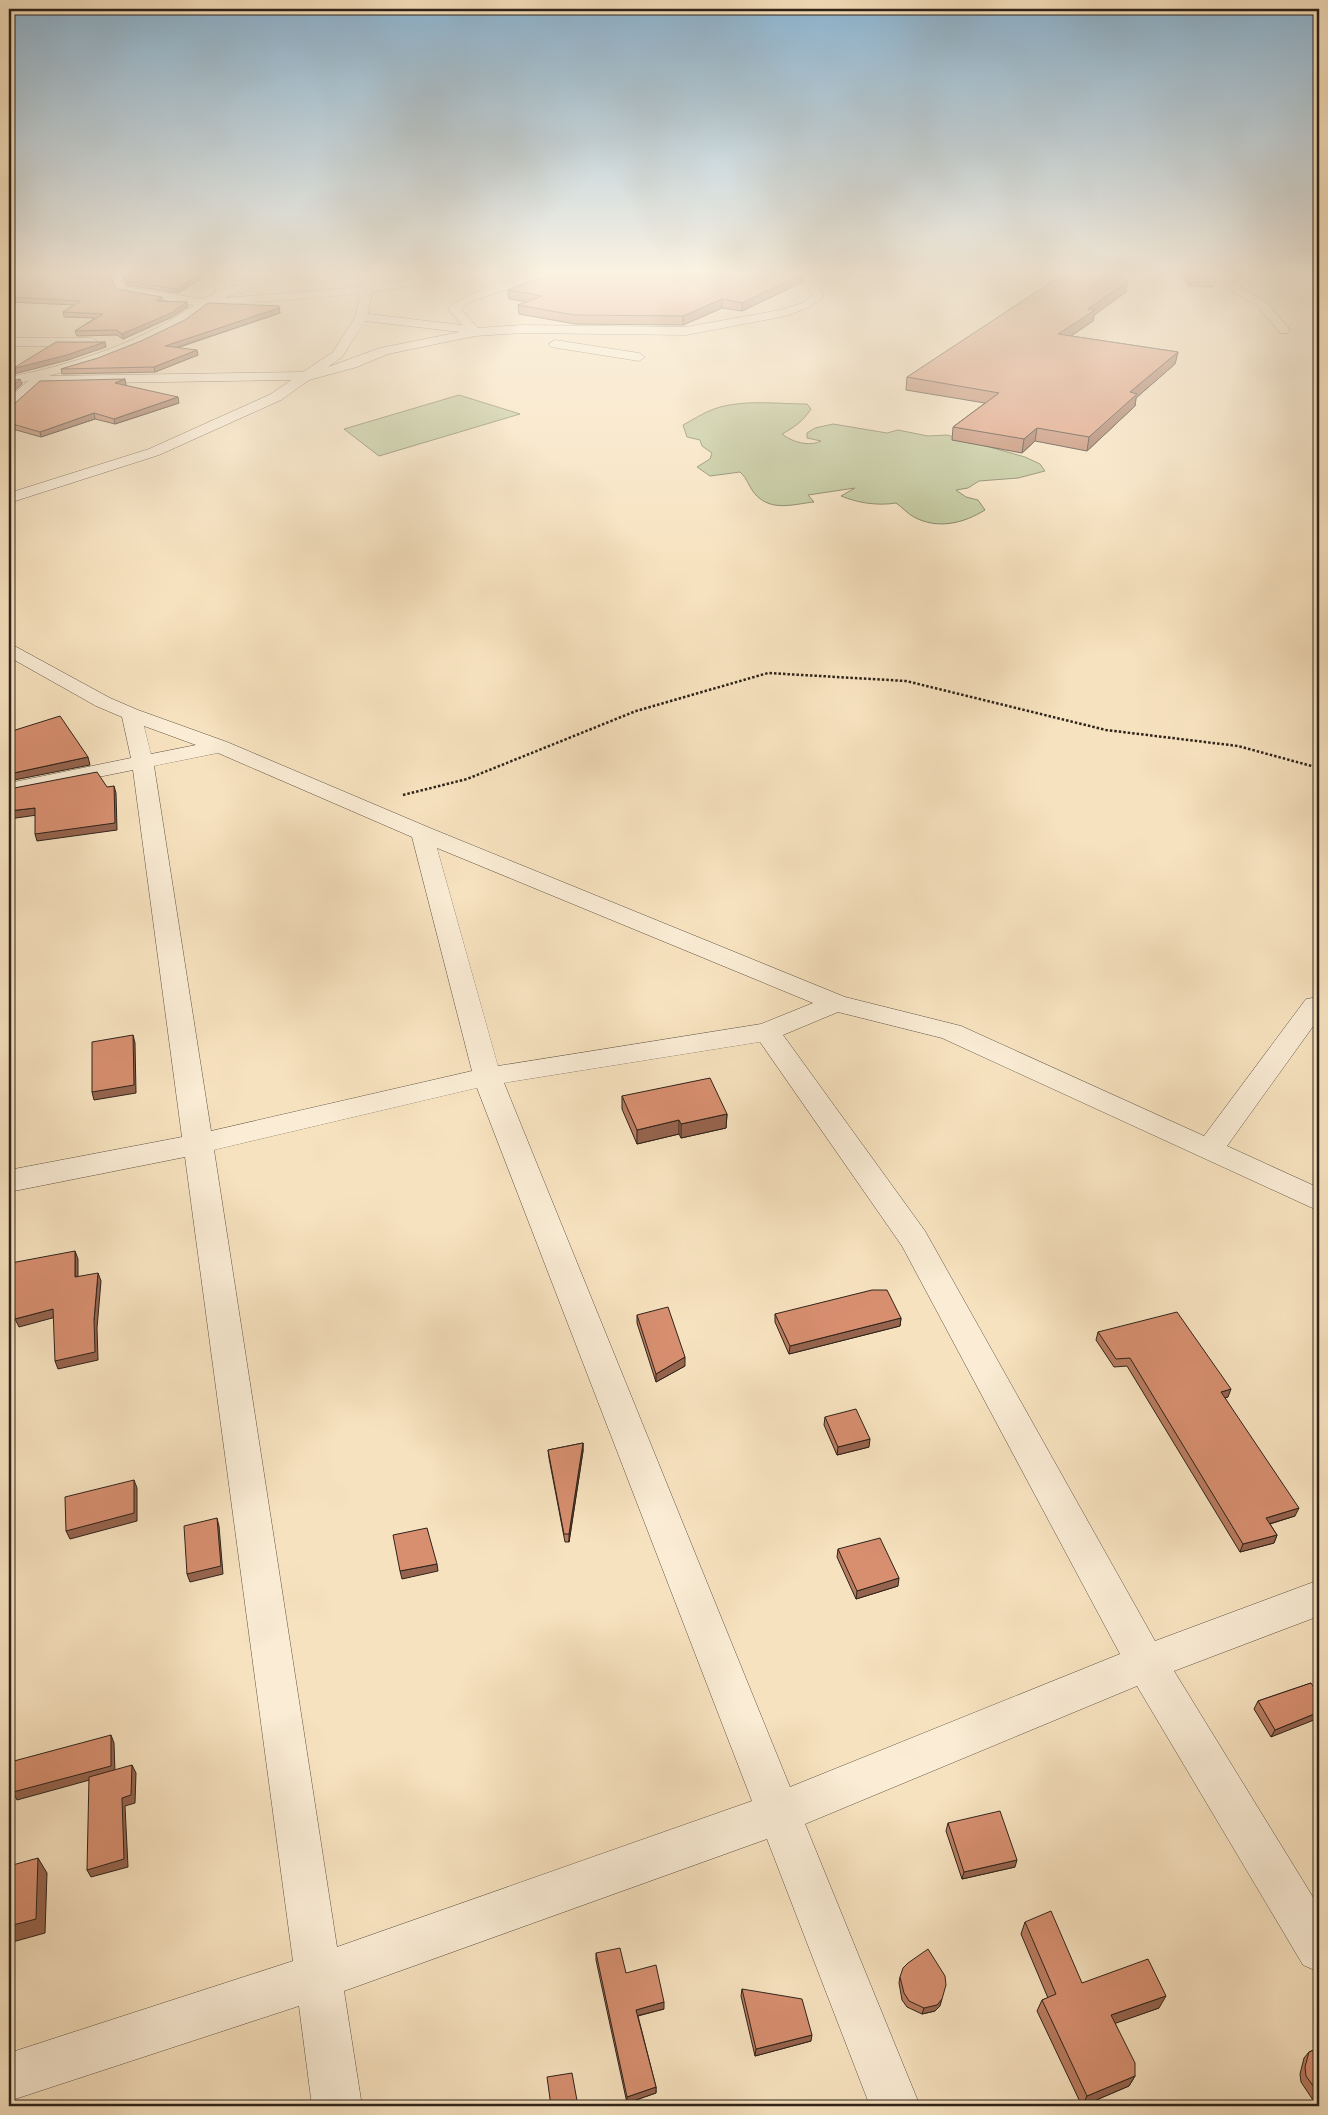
<svg xmlns="http://www.w3.org/2000/svg" width="1328" height="2115" font-family="'IM FELL Double Pica',serif">
<style>
.green{fill:#b9c495;stroke:#747458}
.lines{fill:none;stroke-linecap:round;stroke-linejoin:round}
.minor-casing{stroke:#605343;stroke-width:1}
.path{stroke:#2e231a;stroke-width:2.5;stroke-dasharray:2.5 2;stroke-linecap:butt}
.minor{fill:#faecd5;fill-rule:evenodd}
.wall{fill:#b97b60;stroke:#2e231a}
.shaded-wall{fill:#96644e;stroke:#2e231a}
.building{fill:#d78f70;stroke:#2e231a}
</style>
<rect width="100%" height="100%" fill="#f7e2bf"/>
<filter id="stains"><feTurbulence type="fractalNoise" baseFrequency=".004" numOctaves="4"/><feColorMatrix values="0 0 0 0 .2 0 0 0 0 .09 0 0 0 0 .02 0 0 0 .5 -.17"/></filter>
<radialGradient id="worn" r=".72"><stop offset=".6" stop-color="#630" stop-opacity="0"/><stop offset="1" stop-color="#630" stop-opacity=".3"/></radialGradient>
<path class="green" d="M459 395 520 414 379 456 344 429Z
M807 404 811 409C803 421 795 427 782 434 792 442 809 447 821 441L807 438V433L815 428 833 424 887 433 898 430 928 436 947 435 1025 457 1040 464 1045 471 1018 478 979 481 968 488 956 490 966 497 978 500 985 510C964 523 938 530 914 517 908 514 902 507 896 503 878 506 858 503 841 496L855 488 808 495 814 502C794 504 772 512 756 495 749 488 748 479 740 472L710 476 697 467 710 459 712 453 702 446 700 440 687 437 683 425C694 419 703 413 714 409 742 399 778 404 807 404Z"/>
<g class="lines">
<g class="minor-casing">
<path id="minor" d="M104 273 121 274 126 287 203 299 216 293 215 285 198 273C209 273 224 275 226 289L278 273H296L224 298 362 287 365 273H375L373 285 452 273H477L472 276 372 292 368 314 462 325 448 309C462 292 530 273 552 273L551 275 472 301 461 309 478 328 522 325 686 327 780 310 802 303 812 295 805 281 791 273H805L814 277 824 296 810 307 786 316 686 335 522 333 475 336 388 354 357 367 309 380 281 400 159 455 9 503V493L149 449 271 394 291 380 41 384 14 408 9 409V398L28 381 9 385V377C71 365 143 342 194 305L117 292 112 278ZM360 294 355 317 333 352 303 372 49 376 99 361 141 344 185 323 208 306ZM365 321 460 332 380 348 328 367 342 357Z
M1239 273H1249L1240 288 1265 301 1288 327 1290 330 1288 333H1280L1257 305 1230 291 1228 289Z
M9 338H92L98 342 92 346H9Z
M555 340 639 353 645 357 639 361 551 347 549 344Z
M9 643 110 698 138 710 227 742 430 828 845 997 961 1026 1204 1136 1306 999 1319 997V1018L1227 1146 1319 1188V1211L942 1038 838 1012 783 1035 925 1231 1155 1641 1319 1580V1616L1174 1671 1319 1907V1972L1303 1965 1137 1686 805 1824 920 2106H870L767 1839 344 1991 362 2106H312L299 2006 9 2101V2053L293 1961 185 1157 9 1192V1170L182 1137 133 770 9 795V783L131 758 122 717 96 706 9 657ZM144 726 196 745 151 754ZM218 753 412 837 472 1071 211 1131 154 766ZM437 848 813 1003 761 1024 498 1066ZM760 1042 902 1246 1120 1654 790 1787 504 1083ZM477 1088 752 1801 337 1947 214 1150Z"/>
</g>
<path class="path" d="M403 795 467 779 636 711 768 673 906 681 1106 730 1238 746 1319 768"/>
<use href="#minor" class="minor"/>
</g>
<path class="wall" d="M9 273 116 289 188 307 172 317 123 339 117 335 77 336 75 331 95 318 64 317 63 312 74 305 9 302Z
M121 273H201L202 278 178 293 127 285Z
M809 273H821L815 276Z
M832 273H869L861 277Z
M1155 273H1166L1158 278Z
M1180 273H1213L1215 282 1214 287 1189 286Z
M803 274V282L742 311 722 308 683 325 575 324 519 314 518 305 527 302 509 299 508 290Z
M1126 292 1094 315 1093 321 1071 336 1178 352 1175 364 1136 398 1135 406 1087 451 1035 441 1022 453 952 440 953 427 985 403 906 390 907 377Z
M279 306 280 313 177 348 198 355 155 372 62 374 61 369Z
M124 385 179 403 115 424 95 419 41 437 9 428V405L126 385Z
M622 1096 727 1114 726 1128 681 1138 679 1134 637 1144 622 1109Z
M775 1314 901 1318 900 1326 789 1354 775 1322Z
M637 1315 685 1366 656 1382 637 1323Z
M1098 1332 1228 1397 1225 1398 1295 1516 1270 1524 1277 1535 1274 1543 1240 1552 1127 1366 1114 1367 1096 1340Z
M825 1417 869 1447 837 1455 824 1425Z
M583 1443V1451L569 1542H565L549 1458 548 1450Z
M838 1549 898 1586 856 1599 837 1557Z
M1311 1683 1271 1737 1254 1709 1258 1701Z
M948 1823 1015 1867 962 1879 946 1831Z
M1025 1922 1082 1983 1159 2008 1115 2023 1135 2076 1129 2086 1082 2106 1037 2011 1042 2000 1048 1998 1021 1934Z
M596 1953 626 1973 664 2009 638 2016 656 2087V2093L627 2103 596 1960Z
M900 1977 940 2006 935 2011 922 2014 907 2007 902 2000 899 1983Z
M742 1989 811 2041 755 2056 741 1996Z
M1319 2048V2103L1313 2100 1301 2082 1300 2074 1304 2058 1309 2052Z"/>
<path class="shaded-wall" d="M815 273H821L815 276Z
M861 273H869L861 277Z
M1160 273H1166L1158 278 1159 274Z
M201 274 202 278 178 293 177 289Z
M803 274V282L742 311V303Z
M1128 281 1126 292 1094 315 1093 321 1056 346 1058 334 1088 309Z
M162 297 163 302 156 301Z
M722 299V308L683 325V316Z
M187 302 188 307 172 317 123 339 122 334Z
M279 308 280 313 166 351 165 346Z
M105 342 106 347 68 360 14 374 12 369Z
M197 350 198 355 155 372 154 367Z
M1178 352 1175 364 1136 398 1135 406 1087 451 1089 437 1130 392Z
M20 379 22 384 9 396V389Z
M125 379 126 385 116 389 115 383Z
M178 397 179 403 115 424 114 419Z
M94 413 95 419 41 437 40 432Z
M1037 428 1035 441 1022 453 1024 439Z
M12 695 14 701 9 738V715Z
M88 757 90 765 9 781V774Z
M114 786 116 793 117 830 37 841 35 834Z
M35 808 37 815 9 819V811Z
M133 1035 135 1043 136 1093 94 1100 92 1092Z
M727 1114 726 1128 681 1138V1124Z
M679 1120V1134L637 1144V1130Z
M75 1251 78 1259V1285L75 1277Z
M98 1273 101 1281 97 1328 98 1360 58 1369 55 1361 94 1320Z
M53 1309 56 1317 19 1327 15 1319Z
M901 1318 900 1326 789 1354 790 1346Z
M685 1357V1366L656 1382V1374Z
M1231 1389 1228 1397 1218 1400 1221 1392Z
M870 1439 869 1447 837 1455 838 1447Z
M583 1443V1451L569 1542V1534Z
M134 1480 137 1488V1521L70 1539 66 1531Z
M1299 1508 1295 1516 1262 1526 1266 1518Z
M217 1518 219 1526 223 1574 190 1582 187 1574Z
M1277 1535 1274 1543 1240 1552 1243 1544Z
M437 1564 438 1571 402 1579 400 1571Z
M899 1578 898 1586 856 1599 857 1591Z
M1319 1712V1718L1271 1737 1275 1730Z
M111 1735 114 1743 115 1773 17 1800 13 1792Z
M132 1765 136 1773 135 1803 125 1806 128 1867 91 1877 87 1870 122 1798Z
M38 1858 47 1873 45 1933 9 1943V1926Z
M1017 1860 1015 1867 962 1879 964 1872Z
M1166 1996 1159 2008 1105 2027 1111 2015Z
M942 1999 940 2006 935 2011 922 2014 924 2008Z
M664 2002V2009L636 2016V2010Z
M812 2035 811 2041 755 2056 756 2049Z
M1135 2076 1129 2086 1082 2106 1087 2096Z
M656 2087V2093L627 2103V2097Z"/>
<path class="building" d="M9 273H106L110 275 116 289 162 297 156 301 187 302 171 313 122 334 116 330 75 331 103 314 63 312 81 301 9 297Z
M123 273H201V274L177 289 126 281Z
M553 273H802L803 274 742 303 722 299 683 316 574 315 518 305 542 296 508 290Z
M1065 273H1119L1128 281 1088 309 1095 310 1058 334 1178 352 1130 392 1137 394 1089 437 1037 428 1024 439 953 427 999 393 907 377Z
M1184 273H1213L1215 282H1190Z
M208 303 279 306V308L165 346 197 350 154 367 61 369 98 358 141 341 185 320Z
M56 342H105L67 355 12 369Z
M20 379 9 389V381Z
M125 379 115 383 178 397 114 419 94 413 40 432 9 423V405L14 404 40 381Z
M9 694 12 695 9 715Z
M60 716 88 757 9 774V732Z
M97 772 107 787 114 786 115 823 35 834V808L9 811V789Z
M133 1035 134 1085 92 1092V1042Z
M710 1078 727 1114 681 1124 679 1120 637 1130 622 1096Z
M75 1251V1277L98 1273 94 1320 95 1352 55 1361 53 1309 15 1319 11 1263Z
M872 1290H887L901 1318 790 1346 775 1314Z
M668 1307 685 1357 656 1374 637 1315Z
M1177 1312 1231 1389 1221 1392 1299 1508 1266 1518 1277 1535 1243 1544 1130 1358 1116 1359 1098 1332Z
M856 1409 870 1439 838 1447 825 1417Z
M583 1443 569 1534H564L548 1450Z
M134 1480V1513L66 1531 65 1497Z
M217 1518 221 1566 187 1574 184 1526Z
M427 1528 437 1564 400 1571 393 1535Z
M880 1538 899 1578 857 1591 838 1549Z
M1311 1683 1319 1695V1712L1275 1730 1258 1701Z
M111 1735V1766L13 1792 14 1761Z
M132 1765 131 1795 122 1798 124 1859 87 1870 89 1777Z
M1000 1811 1017 1860 964 1872 948 1823Z
M38 1858 36 1919 9 1926V1866Z
M1051 1911 1082 1983 1148 1959 1166 1996 1111 2015 1135 2063V2076L1087 2096 1042 2000 1056 1994 1025 1922Z
M620 1948 626 1973 656 1965 664 2002 636 2010 656 2087 627 2097 596 1953Z
M928 1949 945 1976 946 1985 942 1999 937 2005 924 2008 909 2001 904 1993 900 1977 903 1968 908 1963Z
M742 1989 802 1999 812 2035 756 2049Z
M1319 2048V2094L1306 2076 1305 2067 1309 2052Z
M572 2073 578 2106H551L547 2077Z"/>
<linearGradient id="sky" x2="0" y2="1"><stop stop-color="#8cb7d6"/><stop offset="0.48" stop-color="#fbf2e2"/><stop offset="1" stop-color="#fbf2e2" stop-opacity="0"/></linearGradient>
<rect width="1328" height="569" fill="url(#sky)"/>
<rect width="1328" height="2115" fill="none" stroke="#f7e2bf" stroke-width="30"/>
<rect x="10" y="10" width="1308" height="2095" fill="none" stroke="#2e231a" stroke-width="2.5"/>
<rect x="15" y="15" width="1298" height="2085" fill="none" stroke="#2e231a"/>
<rect width="100%" height="100%" filter="url(#stains)"/>
<rect width="100%" height="100%" fill="url(#worn)"/>
</svg>
